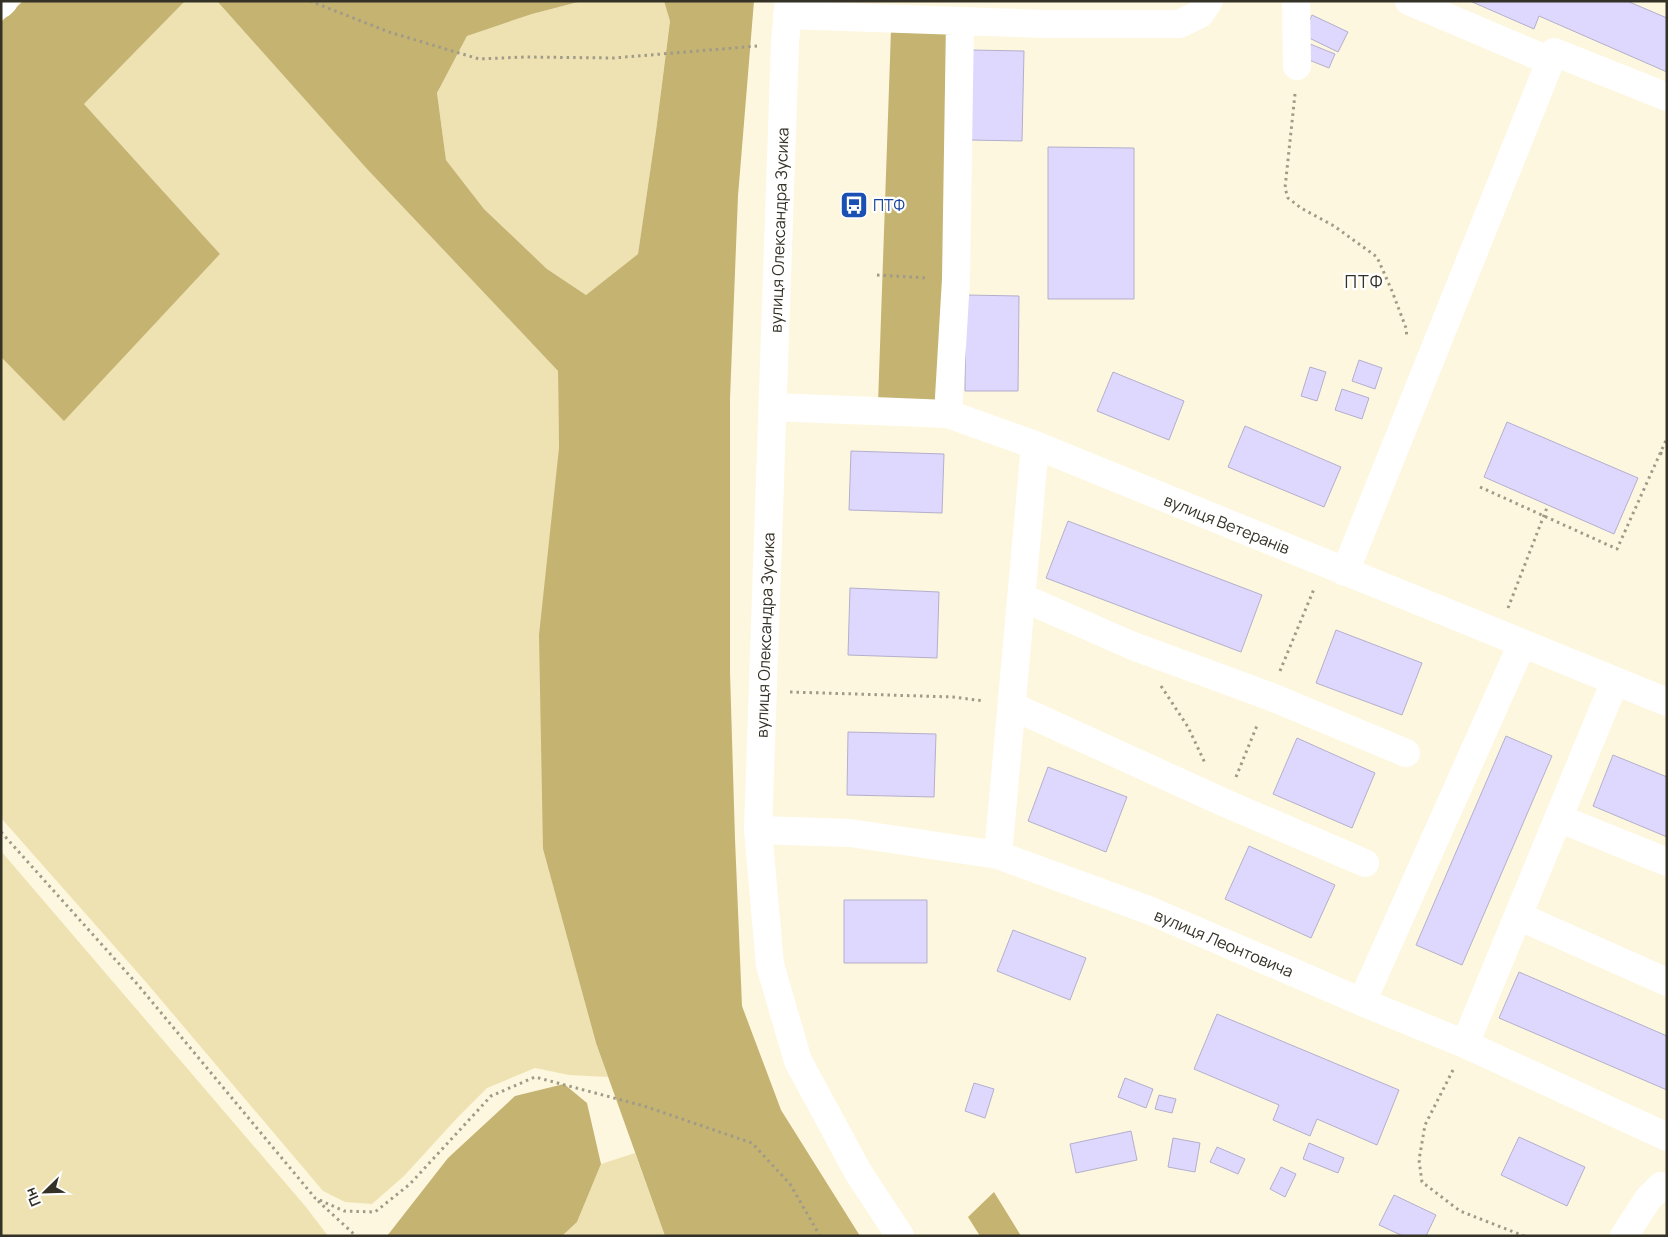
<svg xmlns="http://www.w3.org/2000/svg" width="1668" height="1237" font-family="Manrope,sans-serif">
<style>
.green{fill:#efe2b2}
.forest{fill:#c5b372}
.building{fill:#ded8fe;stroke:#b3afcc}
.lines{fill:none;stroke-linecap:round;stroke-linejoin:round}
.path{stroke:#a09b89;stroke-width:3;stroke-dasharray:2.5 4;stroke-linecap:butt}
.minor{stroke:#fff;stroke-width:28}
.major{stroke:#fff;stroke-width:28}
.labels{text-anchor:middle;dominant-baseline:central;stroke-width:4.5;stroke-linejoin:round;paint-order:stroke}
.transit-label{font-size:16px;fill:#164399;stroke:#fff;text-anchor:start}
.street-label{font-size:16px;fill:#343126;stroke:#fff}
.neighbourhood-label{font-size:18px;letter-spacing:1px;fill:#343126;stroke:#fff}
</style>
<rect width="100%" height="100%" fill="#fef7df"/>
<path class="green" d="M185 1H217L367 169 558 371 559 448 543 849 596 1043 608 1077 569 1075 535 1068 487 1088 458 1117 404 1176 372 1204 345 1202 323 1191 145 981 1 818V357L64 420 220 254 84 104Z
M582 1H664L670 20 656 131 638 254 586 295 547 269 484 209 446 160 437 93 467 36 532 14Z
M1 851 306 1207 328 1236H1Z
M635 1153 665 1236H562L577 1222 601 1164Z"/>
<path class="forest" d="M23 1H185L84 104 220 254 64 421 1 357V22Z
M217 1H582L532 14 467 36 437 93 446 160 484 209 547 269 586 295 638 254 656 131 670 21 664 1H754L738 196 730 399V672L735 839 742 1006 781 1110 860 1236H665L596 1043 543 849 539 635 559 448 558 371 367 169Z
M891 30 952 32 938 407 878 404Z
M564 1084 587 1103 601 1164 577 1222 562 1236H387L448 1158 515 1096Z
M994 1192 1021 1236H980L968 1217Z"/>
<path class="building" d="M1470 1H1627L1667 18V72L1539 16 1534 29Z
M1312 15 1348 32 1338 52 1303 35Z
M1310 44 1335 54 1329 68 1304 58Z
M971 50 1024 51 1022 141 969 140Z
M1048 147 1134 148V299H1048Z
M966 295 1019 296 1018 391H965Z
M1359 360 1382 368 1375 389 1352 381Z
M1310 367 1326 372 1317 401 1301 396Z
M1113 372 1184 401 1169 440 1097 411Z
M1342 389 1369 398 1362 419 1335 410Z
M1507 422 1638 478 1614 534 1484 477Z
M1245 426 1341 467 1324 507 1228 467Z
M851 451 944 454 942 513 849 510Z
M1068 521 1262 595 1241 652 1046 578Z
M850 588 939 592 937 658 848 655Z
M1336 630 1422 663 1402 715 1316 683Z
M848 732 936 734 934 797 847 795Z
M1506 736 1552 756 1462 965 1416 945Z
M1297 738 1375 773 1352 828 1273 794Z
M1613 755 1667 777V837L1593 806Z
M1048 767 1127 797 1106 852 1028 821Z
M1249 846 1335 885 1311 938 1225 899Z
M844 900H927V963H844Z
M1013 930 1086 958 1070 1000 997 971Z
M1519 972 1667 1036V1090L1499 1018Z
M1217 1014 1399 1090 1377 1145 1317 1119 1310 1136 1273 1120 1279 1105 1194 1069Z
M1125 1078 1153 1089 1146 1108 1118 1097Z
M974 1083 994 1089 985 1118 965 1111Z
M1159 1095 1176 1099 1172 1113 1155 1109Z
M1131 1131 1137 1160 1076 1173 1070 1144Z
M1519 1137 1585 1167 1567 1206 1501 1175Z
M1173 1138 1200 1143 1195 1172 1168 1167Z
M1309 1143 1344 1158 1338 1173 1303 1159Z
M1217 1147 1245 1159 1238 1174 1210 1162Z
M1281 1167 1296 1174 1285 1197 1270 1189Z
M1394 1195 1436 1215 1426 1236H1403L1379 1225Z"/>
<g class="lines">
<path class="path" d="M310 1 389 32 479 59 524 57 614 58 757 46
M1295 94 1285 188 1288 198 1301 208 1334 226 1377 257 1392 291 1406 328 1407 338
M877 275 928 278
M1660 453 1667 455
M1480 487 1617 549 1667 438
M1508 608 1548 505
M1280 671 1314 589
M1161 686 1188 727 1205 763
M790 692 953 697 984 701
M1236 777 1258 723
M1 832 138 985 315 1198 344 1211 375 1212 410 1184 491 1096 535 1077 644 1106 752 1143 790 1184 820 1236
M1453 1070 1425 1125 1419 1160 1422 1182 1460 1211 1524 1236
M318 1201 356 1236"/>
<path class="minor" d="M1296 1 1297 66
M1409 1 1550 61
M1 4 4 1
M787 15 1045 24H1179L1200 14 1209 1
M773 407 948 414 1035 445 1667 702
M948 414 956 279 960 21
M1345 572 1554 52 1667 97
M1021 597 1133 646 1269 696 1406 753
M1012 706 1225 803 1365 863
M1558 818 1667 862
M758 830 850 833 998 855 1151 911 1362 1002 1465 1044 1667 1137
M998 855 1035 445
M1518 916 1667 982
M1362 1002 1522 644
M1465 1044 1615 681
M1624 1236 1648 1199 1661 1186 1667 1187"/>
<path class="major" d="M789 1 785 43 758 830 770 965 798 1061 858 1172 900 1236"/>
</g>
<defs>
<g id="bus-square" transform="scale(1.4375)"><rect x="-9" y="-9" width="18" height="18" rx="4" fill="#1a4fb4" stroke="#fff"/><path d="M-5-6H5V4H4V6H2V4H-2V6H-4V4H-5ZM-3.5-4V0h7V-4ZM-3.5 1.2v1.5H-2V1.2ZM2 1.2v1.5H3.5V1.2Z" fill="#fff"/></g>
</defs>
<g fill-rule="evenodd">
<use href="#bus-square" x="854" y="205"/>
</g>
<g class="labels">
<g class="transit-label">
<text x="873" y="205">ПТФ</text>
</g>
<g class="street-label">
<text transform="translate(779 230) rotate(-88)">вулиця Олександра Зусика</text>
<text transform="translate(1227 524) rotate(22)">вулиця Ветеранів</text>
<text transform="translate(765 635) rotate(-88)">вулиця Олександра Зусика</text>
<text transform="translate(1224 943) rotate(23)">вулиця Леонтовича</text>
</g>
<g class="neighbourhood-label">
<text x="1364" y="281">ПТФ</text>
</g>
</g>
<rect width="1668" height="1237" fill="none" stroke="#343126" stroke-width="5"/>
<g transform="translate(45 1192) rotate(247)" stroke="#ffffff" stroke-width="4" paint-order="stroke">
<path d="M0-4L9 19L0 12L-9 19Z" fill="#343126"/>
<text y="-8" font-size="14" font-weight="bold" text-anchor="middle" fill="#343126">Пн</text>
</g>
</svg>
